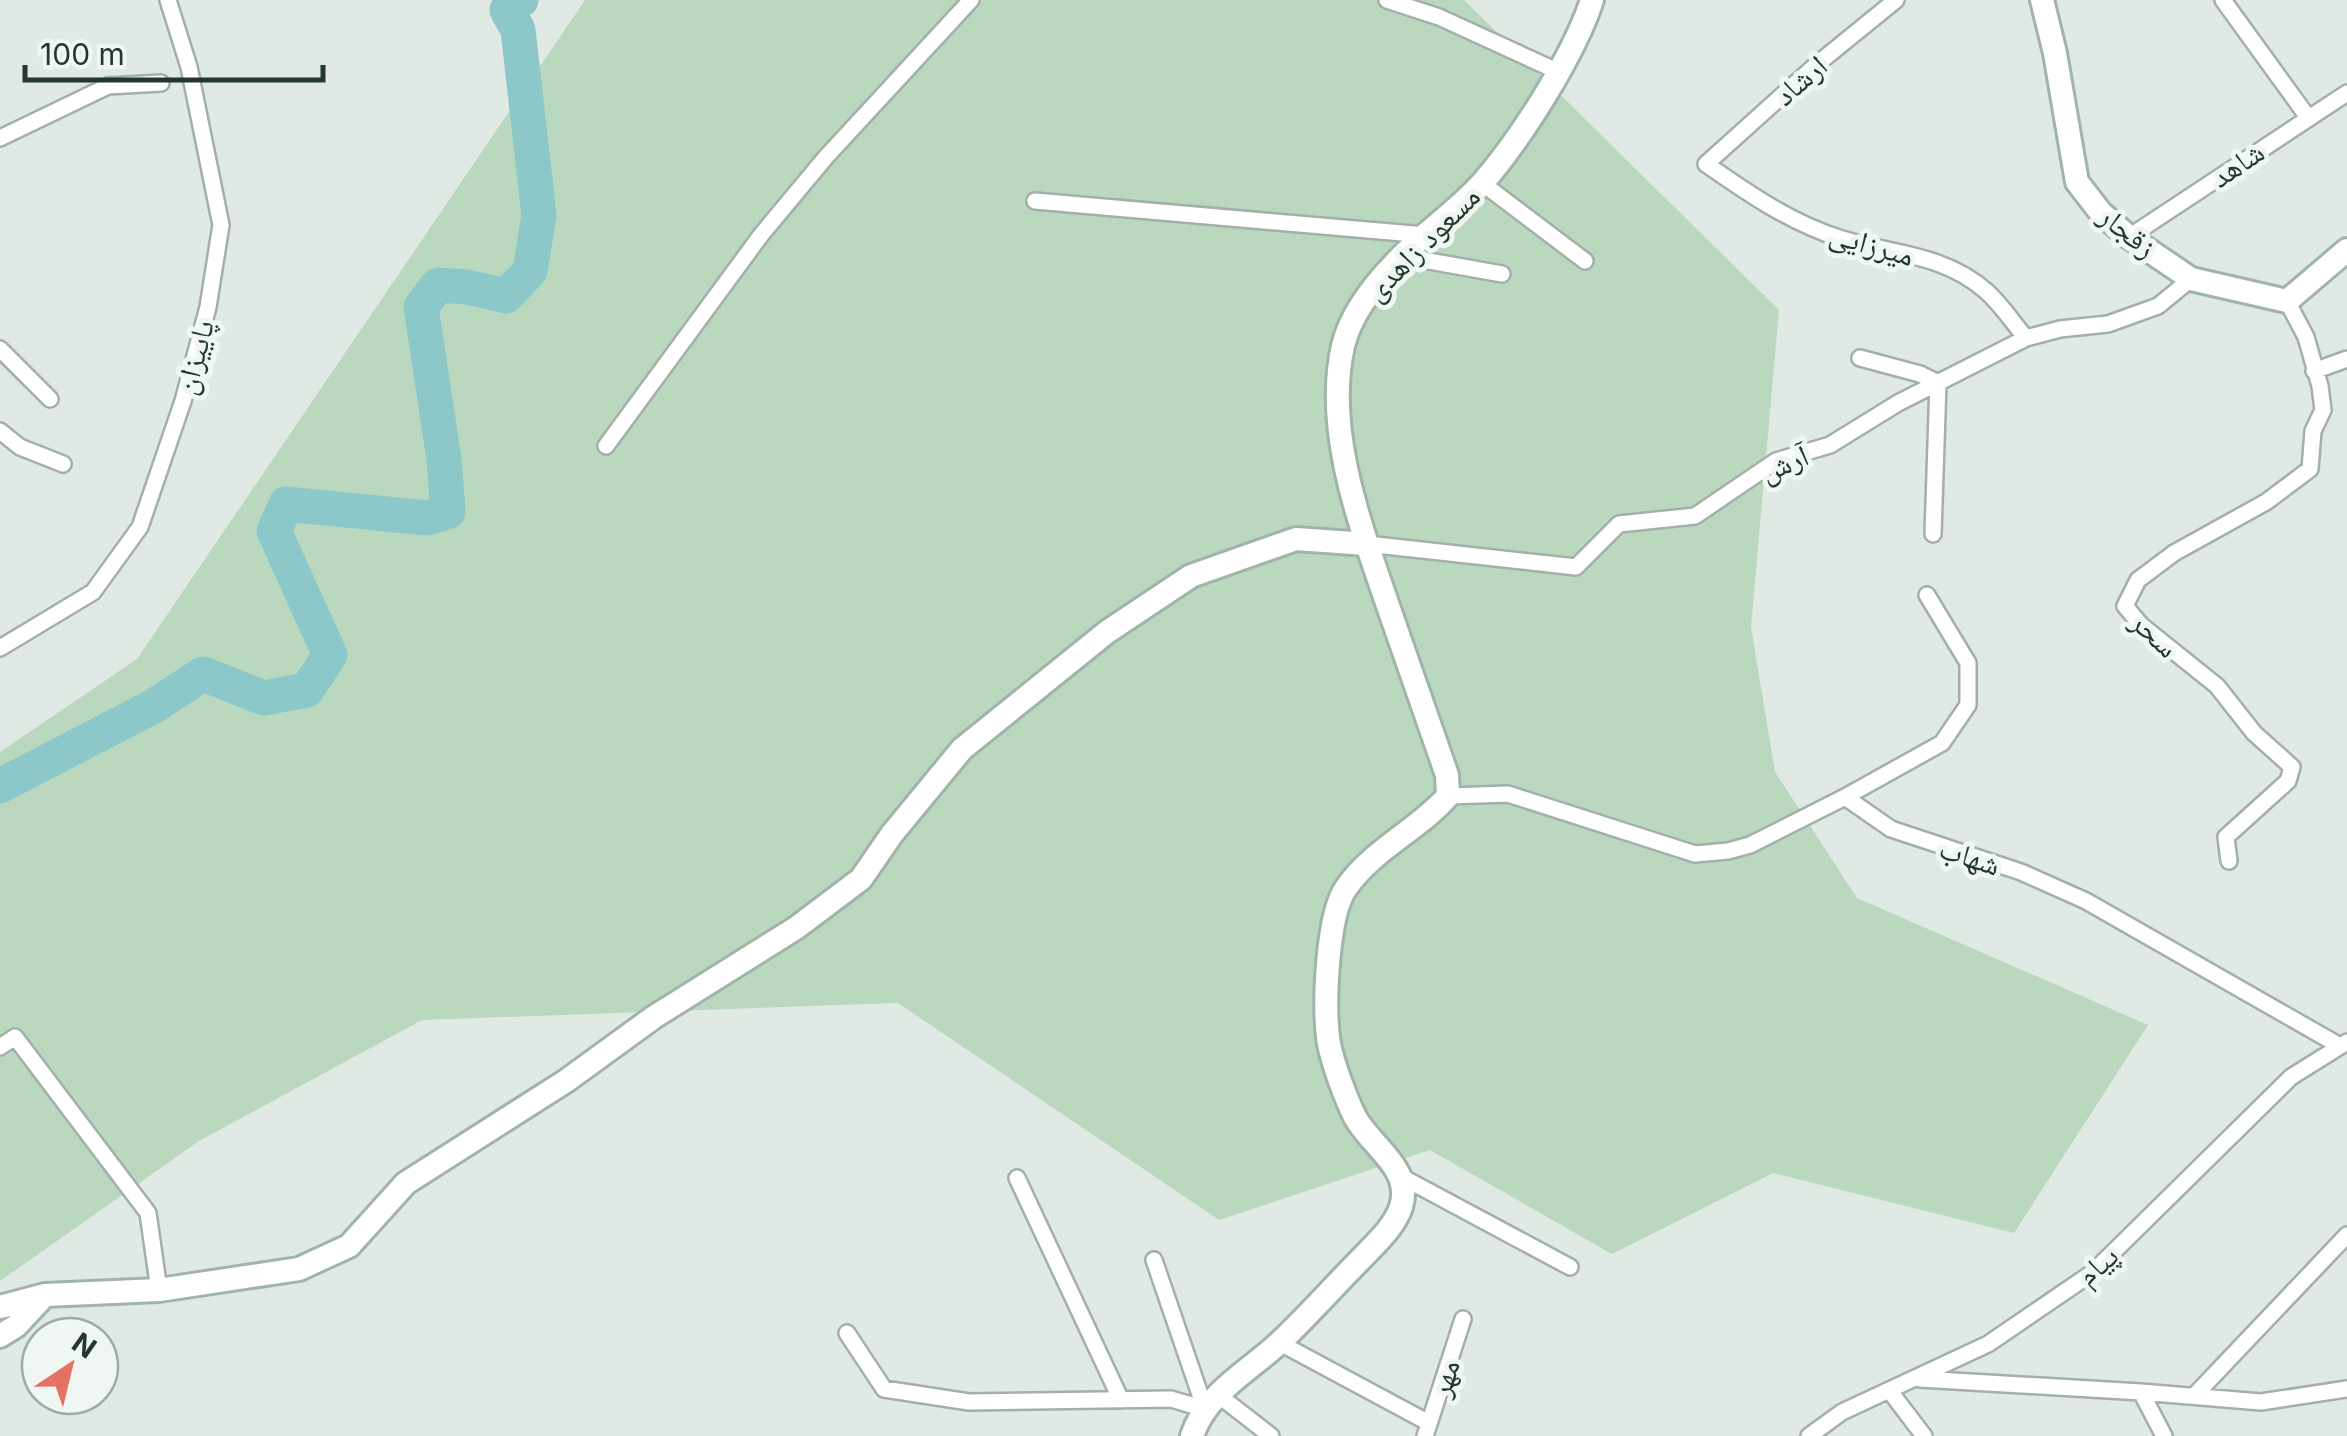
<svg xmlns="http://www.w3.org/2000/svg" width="2347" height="1436" font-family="Inter,'Noto Naskh Arabic',sans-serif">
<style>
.green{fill:#bad8be}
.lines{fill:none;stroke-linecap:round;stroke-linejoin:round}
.river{stroke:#8cc8c9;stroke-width:35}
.street-casing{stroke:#a3b0aa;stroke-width:20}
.secondary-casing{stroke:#a0b4aa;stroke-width:28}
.street{stroke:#fff;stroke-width:15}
.secondary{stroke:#fff;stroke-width:22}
.labels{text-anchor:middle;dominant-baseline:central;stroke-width:10;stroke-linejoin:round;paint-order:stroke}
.street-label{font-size:30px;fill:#22382f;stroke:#f0f6f2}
</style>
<rect width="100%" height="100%" fill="#e0e9e4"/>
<path class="green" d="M585 0H1464L1779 310 1751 627 1775 772 1857 898 2148 1025 2014 1233 1773 1173 1612 1254 1430 1150 1219 1220 898 1003 422 1020 199 1141 0 1281V752L137 659Z"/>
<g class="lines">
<path class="river" d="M0 786 154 706 203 674 264 698 307 690 330 655 274 531 286 504 427 518 448 512 444 459 421 307 438 285 467 287 506 296 530 271 539 215 518 30 507 10 521 0"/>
<g class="street-casing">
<path id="street" d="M1387 0 1439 17 1557 71
M1896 0 1816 65 1706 164C1749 194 1791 223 1842 239 1892 254 1944 254 1986 291 2001 304 2013 323 2026 338
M2223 0 2307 116
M0 138 108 86 161 83
M1482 183 1585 261
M1035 201 1425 235
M2129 237 2347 93
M1401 256 1502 274
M0 349 50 399
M1860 358 1920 374 1938 383 1933 534
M2314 371 2347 359
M0 431 20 447 63 464
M606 446 761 235 826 157 971 0
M1367 544 1576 567 1619 524 1695 516 1776 461 1830 445 1898 403 2026 338 2060 329 2108 324 2158 306 2191 279
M1927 595 1968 663V705L1942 743 1845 797 1891 829 2021 872 2086 901 2340 1046
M0 648 93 592 140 527 183 401 208 307 221 225 189 67 168 0
M1448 796 1508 794 1695 854 1728 851 1750 845 1845 797
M2229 861 2226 837 2288 781 2292 767 2254 733 2217 686 2141 625 2125 606 2138 580 2174 553 2266 502 2310 469 2313 431 2323 410 2320 386 2306 337 2287 301
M0 1047 15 1037 148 1213 159 1290
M1402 1177 1570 1267
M1017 1178 1121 1400
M1154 1260 1205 1409
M847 1333 884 1389 969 1402 1171 1399 1205 1409
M1280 1343 1429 1423
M1920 1379 2141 1392 2164 1436
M1889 1390 1924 1436
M2141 1392 2261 1402 2347 1389
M1217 1394 1271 1436
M2194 1396 2347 1235
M1425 1436 1463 1319
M1809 1436 1842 1412 1988 1344 2092 1273 2291 1077 2347 1042"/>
</g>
<g class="secondary-casing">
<path id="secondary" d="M2042 0 2055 53 2077 182 2101 213 2129 237 2191 279 2287 301 2347 250
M0 1307 45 1295 159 1290 299 1269 349 1246 406 1183 566 1081 654 1017 796 928 861 879 892 834 962 749 1107 632 1191 576 1296 539 1367 544
M0 1336 16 1326 45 1295
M1192 1436C1206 1393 1248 1372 1279 1343 1307 1317 1332 1288 1359 1261 1374 1245 1394 1228 1401 1207 1413 1168 1371 1147 1355 1117 1346 1099 1330 1057 1328 1037 1324 1003 1327 915 1346 888 1372 850 1418 830 1448 796L1447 775C1427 718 1407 661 1387 603 1360 524 1324 430 1343 346 1351 312 1376 282 1400 258 1426 231 1459 210 1484 181 1522 137 1574 55 1592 0"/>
</g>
<use href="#street" class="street"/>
<use href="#secondary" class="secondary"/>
</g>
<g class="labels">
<g class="street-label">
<text transform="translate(1800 80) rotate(-41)">ارشاد</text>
<text transform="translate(2237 164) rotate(-34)">شاهد</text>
<text transform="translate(2128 231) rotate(39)">زقجار</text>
<text transform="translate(1422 243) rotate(-45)">مسعود زاهدی</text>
<text transform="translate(1872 244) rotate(16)">میرزایی</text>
<text transform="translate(194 357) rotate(-75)">پاییزان</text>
<text transform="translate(1784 463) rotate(-23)">آرش</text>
<text transform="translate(2155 634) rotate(43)">سحر</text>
<text transform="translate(1970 856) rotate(18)">شهاب</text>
<text transform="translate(2097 1265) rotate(-41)">پیام</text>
<text transform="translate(1444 1378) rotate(-72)">مهر</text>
</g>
</g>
<g transform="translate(70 1366) rotate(35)"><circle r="48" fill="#f0f6f2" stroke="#9eaaa4" stroke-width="2.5"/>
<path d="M0-8L18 38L0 25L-18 38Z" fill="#e47163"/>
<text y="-15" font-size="28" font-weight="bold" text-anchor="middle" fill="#22382f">N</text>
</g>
<path d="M25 65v15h298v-15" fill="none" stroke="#22382f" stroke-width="5"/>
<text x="40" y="65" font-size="30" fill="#22382f" stroke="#f0f6f2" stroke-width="8" paint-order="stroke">100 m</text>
</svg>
